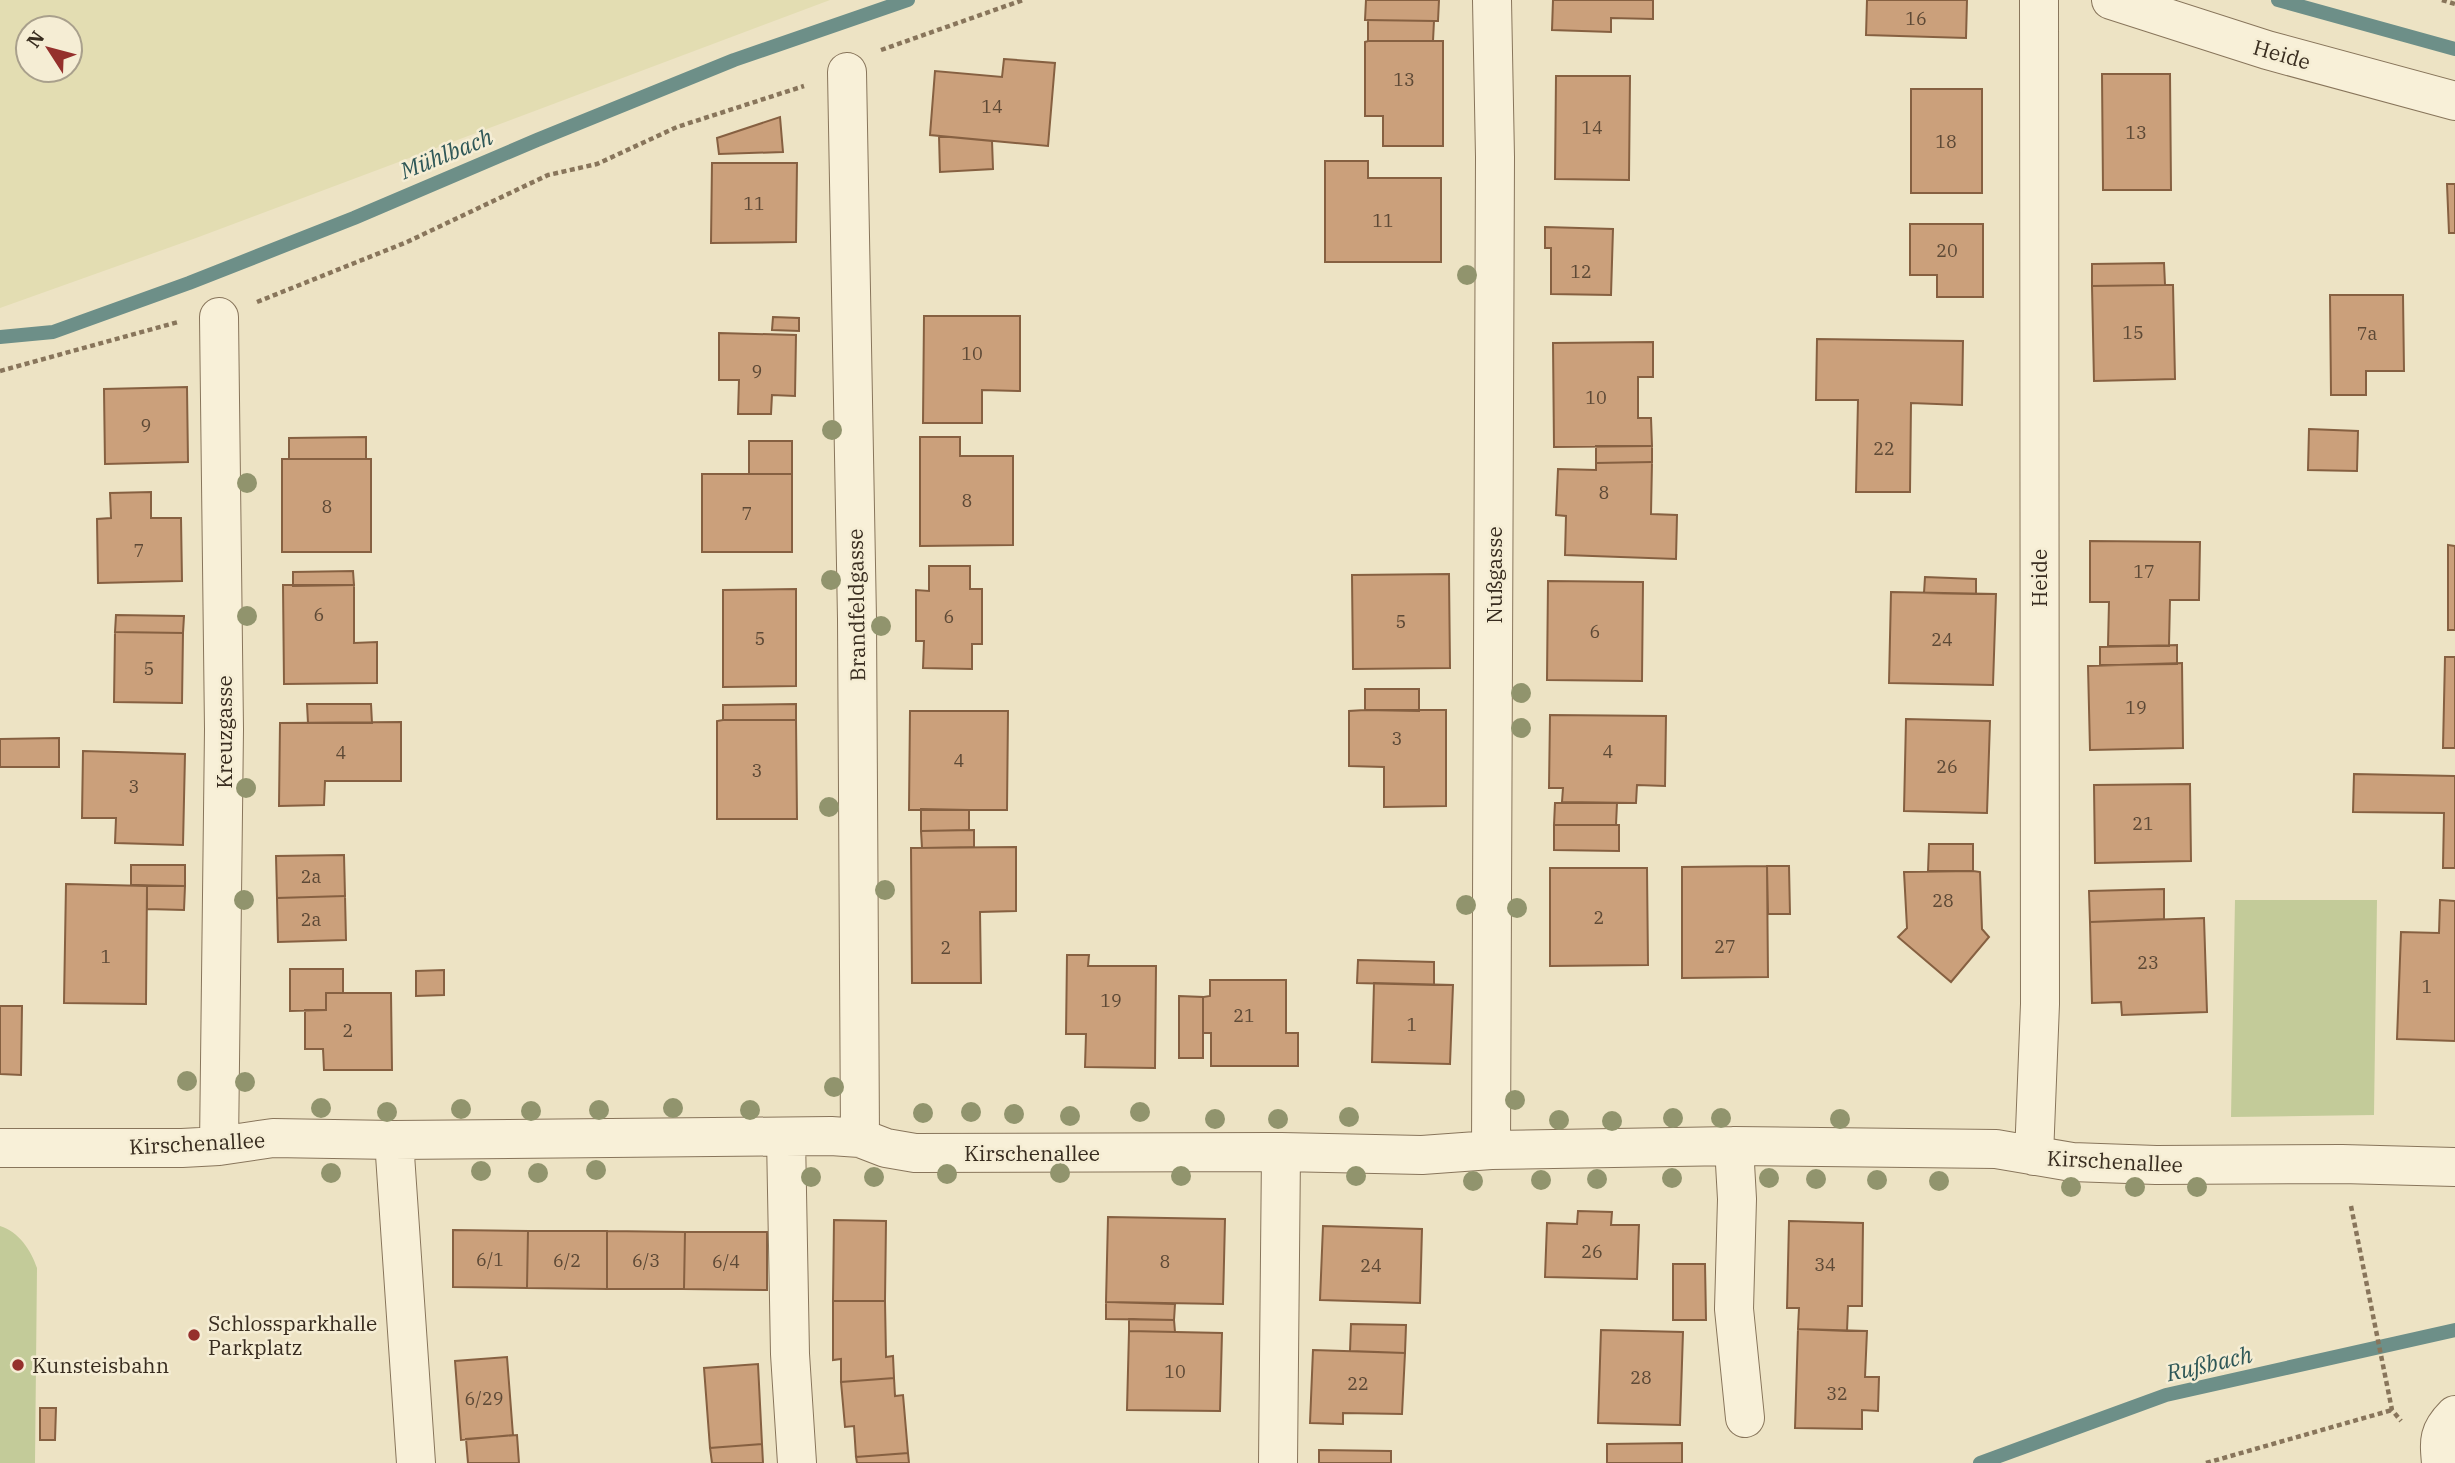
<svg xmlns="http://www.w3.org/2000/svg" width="2455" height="1463" font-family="'IBM Plex Serif',serif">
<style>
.farmland{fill:#e3ddb2;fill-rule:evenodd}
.green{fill:#c3cb99}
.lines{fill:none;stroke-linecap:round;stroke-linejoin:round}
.stream{stroke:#6d8f88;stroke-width:14}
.building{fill:#cba07b;stroke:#866041;stroke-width:2}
.minor-casing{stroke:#88755b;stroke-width:40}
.path{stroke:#88755b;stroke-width:4.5;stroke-dasharray:5 3.5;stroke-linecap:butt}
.minor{stroke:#f8f0d8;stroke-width:38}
.tree{fill:#91946d}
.poi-dot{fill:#95302c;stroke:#f5edd4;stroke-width:2.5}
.labels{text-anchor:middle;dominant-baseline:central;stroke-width:5;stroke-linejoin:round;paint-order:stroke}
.number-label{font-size:18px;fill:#5d4936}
.street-label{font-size:21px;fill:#382c1f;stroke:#f5edd4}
.poi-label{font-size:21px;fill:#382c1f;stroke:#f5edd4;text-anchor:start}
.water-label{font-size:23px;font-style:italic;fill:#2e5757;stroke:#f5edd4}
</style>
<rect width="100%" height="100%" fill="#ede3c4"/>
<path class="farmland" d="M0 0H830L196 238 0 308ZM28 28H70V70H28Z"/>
<path class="green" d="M2235 900H2377L2374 1115 2231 1117Z
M0 1226C19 1232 31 1250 37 1268L35 1463H0Z"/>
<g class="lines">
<path class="stream" d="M2278 0 2455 49
M0 337 53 332 189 283 354 218 537 140 734 60 908 0
M1980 1463 2166 1395 2455 1330"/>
</g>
<path class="building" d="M1366 0H1439L1438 21 1365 20Z
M1553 0H1653V19L1611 18V32L1552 30Z
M1867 0H1967L1966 38 1866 35Z
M1368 20 1434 21 1433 41H1368Z
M1368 41H1443V146H1383V116H1365V42Z
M1004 59 1055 63 1048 146 930 135 935 71 1002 77Z
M2102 74H2170L2171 190H2103Z
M1556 76H1630L1629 180 1555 179Z
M1911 89H1982V193H1911Z
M780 117 783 152 719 154 717 138Z
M939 136 992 141 993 169 940 172Z
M1325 161H1368V178H1441V262H1325Z
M712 163H797L796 242 711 243Z
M2447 184H2455V233H2449Z
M1910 224H1983V297H1937V275H1910Z
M1545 227 1613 229 1611 295 1551 294V248H1545Z
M2164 263 2165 285 2092 286V264Z
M2165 285H2173L2175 379 2094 381 2092 286Z
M2330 295H2403L2404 371H2366V395H2331Z
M924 316H1020V391L982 390V423H923Z
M773 317 799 318V331L772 330Z
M719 333 796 335 795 396 772 395 771 414H738L739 380H719Z
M1817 339 1963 341 1962 405 1911 403 1910 492H1856L1858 400H1816Z
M1653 342V377H1638V418H1651L1652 446 1554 447 1553 343Z
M187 387 188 462 105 464 104 389Z
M2309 429 2358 431 2357 471 2308 470Z
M366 437V459H289V438Z
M920 437H960V456H1013V545L920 546Z
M749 441H792V474H749Z
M1596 446H1652V462L1596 463Z
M282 459H371V552H282Z
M1652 462 1651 514 1677 515 1676 559 1565 555 1566 516 1556 515 1558 469 1596 470V463Z
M702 474H792V552H702Z
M151 492V518H181L182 581 98 583 97 519 111 518 110 493Z
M2090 541 2200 542 2199 600H2170L2169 646H2108L2109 602H2090Z
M2448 545 2455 546V630H2448Z
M929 566H970V589H982V644H972V669L923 668 924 641H916V590L929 591Z
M353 571 354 585 293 586V572Z
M1449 574 1450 668 1353 669 1352 575Z
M1925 577 1976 579V594L1924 593Z
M1548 581 1643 582 1642 681 1547 680Z
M283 585H354V643L377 642V683L284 684Z
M796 589V686L723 687V590Z
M1891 592 1996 594 1993 685 1889 683Z
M116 615 184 616 183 633 115 632Z
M115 632 183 633 182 703 114 702Z
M2177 645V664L2100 665V647Z
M2445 657H2455V748H2443Z
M2182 663 2183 748 2090 750 2088 666Z
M1365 689H1419V711L1365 710Z
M307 704H371L372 723H308Z
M796 704V720H723V705Z
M1365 710H1446V806L1384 807V767L1349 766V711Z
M910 711H1008L1007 810H909Z
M1550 715 1666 716 1665 786 1637 785 1636 803 1562 802 1563 788H1549Z
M1906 719 1990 721 1987 813 1904 811Z
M723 720H796L797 819H717V721Z
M401 722V781H325L324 805 279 806 280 723Z
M59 738V767H0V739Z
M83 751 185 754 183 845 115 843 116 818H82Z
M2354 774 2455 776V868H2443L2444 813 2353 812Z
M2190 784 2191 861 2095 863 2094 785Z
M1555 803H1617L1616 825H1554Z
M921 809 969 810V830L921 831Z
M1554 825H1619V851L1554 850Z
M974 830V847L922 848 921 831Z
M1929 844H1973V871H1928Z
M1016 847V911L980 912 981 983H912L911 848Z
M344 855 345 896 277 898 276 856Z
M131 865H185V886L131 885Z
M1767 866 1768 977 1682 978V867Z
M1767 866H1789L1790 914H1768Z
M1550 868H1647L1648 965 1550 966Z
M1973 871 1980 872 1982 929 1989 937 1951 982 1898 937 1907 928 1904 872Z
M66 884 147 886 146 1004 64 1003Z
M147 886H185L184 910 147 909Z
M2164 889V919L2090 922 2089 891Z
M345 896 346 940 278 942 277 898Z
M2440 900 2455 901V1041L2397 1039 2401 932 2439 933Z
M2204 918 2207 1012 2122 1015 2121 1002 2092 1003 2090 922Z
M1067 955H1089L1088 966H1156L1155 1068 1085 1067 1086 1034H1066Z
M1358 960 1434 962V985L1357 983Z
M290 969H343V993H326V1010L290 1011Z
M444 970V995L416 996V971Z
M1210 980H1286V1033H1298V1066H1211V1033H1203V997L1210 996Z
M1374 983 1453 985 1450 1064 1372 1062Z
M326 993H391L392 1070H324L323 1049H305V1010H326Z
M1179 996 1203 997V1058H1179Z
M0 1006H22L21 1075 0 1074Z
M1578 1211 1612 1212 1611 1225H1639L1637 1279 1545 1277 1547 1223 1577 1224Z
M1108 1217 1225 1219 1223 1304 1106 1302Z
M834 1220 886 1221 885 1301H833Z
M1789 1221 1863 1223 1862 1306H1848L1847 1331 1798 1329 1799 1308H1787Z
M1323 1226 1422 1229 1420 1303 1320 1300Z
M453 1230 528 1231 527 1288 453 1287Z
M528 1231H607V1289L527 1288Z
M607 1231 685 1232 684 1289H607Z
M685 1232H767V1290L684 1289Z
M1673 1264H1705L1706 1320H1673Z
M833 1301H885L886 1357 893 1356 894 1378 841 1382V1359L833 1360Z
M1106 1302 1175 1304 1174 1320 1106 1319Z
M1129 1319 1174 1320 1175 1332 1129 1331Z
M1351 1324 1406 1325 1405 1353 1350 1351Z
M1798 1329 1867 1331 1865 1377H1879L1878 1411 1862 1410V1429L1795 1428Z
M1601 1330 1683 1332 1680 1425 1598 1423Z
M1129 1331 1222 1333 1220 1411 1127 1410Z
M1313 1350 1405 1353 1402 1414 1343 1413V1424L1310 1423Z
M507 1357 513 1435 461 1440 455 1361Z
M758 1364 762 1444 710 1448 704 1368Z
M894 1378 895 1396 903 1395 908 1453 856 1457 854 1426 845 1427 841 1382Z
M40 1408H56L55 1440H40Z
M517 1435 519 1463H468L466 1439Z
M1682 1443V1463H1607V1444Z
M762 1444 763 1463H712L710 1448Z
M1319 1450 1391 1451V1463H1319Z
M908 1453 909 1463H857L856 1457Z"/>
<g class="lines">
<g class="minor-casing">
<path id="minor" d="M2111 0 2267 50 2455 101
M847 72 857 619 860 1138
M786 1137 790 1354 797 1463
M394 1140 416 1463
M219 1146 224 729 219 317
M1734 1146 1737 1199 1734 1309 1745 1418
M0 1148H182L219 1146 273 1138 394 1140 831 1136 860 1138 886 1148 915 1153 1281 1152 1422 1155 1491 1150 1734 1146 1996 1149 2072 1162 2156 1165 2342 1164 2455 1167
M1491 1150 1495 157 1492 0
M2034 1156 2040 1004 2039 0
M1278 1463 1281 1152
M2441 1463C2439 1440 2438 1432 2455 1415"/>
</g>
<path class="path" d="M2442 0 2455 4
M881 50 1023 0
M257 302 407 242 548 175 597 164 677 127 804 86
M0 371 178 322
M2351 1206 2392 1410 2401 1421
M2206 1463 2392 1410"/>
<use href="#minor" class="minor"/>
</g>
<g class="tree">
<circle cx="1467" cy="275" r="10"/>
<circle cx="832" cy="430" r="10"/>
<circle cx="247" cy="483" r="10"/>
<circle cx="831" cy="580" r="10"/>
<circle cx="247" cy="616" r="10"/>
<circle cx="881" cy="626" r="10"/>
<circle cx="1521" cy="693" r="10"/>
<circle cx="1521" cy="728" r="10"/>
<circle cx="246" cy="788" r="10"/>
<circle cx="829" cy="807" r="10"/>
<circle cx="885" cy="890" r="10"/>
<circle cx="244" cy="900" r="10"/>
<circle cx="1466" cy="905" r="10"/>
<circle cx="1517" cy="908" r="10"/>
<circle cx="187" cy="1081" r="10"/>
<circle cx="245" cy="1082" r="10"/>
<circle cx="834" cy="1087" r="10"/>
<circle cx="1515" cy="1100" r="10"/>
<circle cx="321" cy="1108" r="10"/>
<circle cx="673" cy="1108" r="10"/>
<circle cx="461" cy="1109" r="10"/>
<circle cx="599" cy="1110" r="10"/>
<circle cx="750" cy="1110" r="10"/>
<circle cx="531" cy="1111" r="10"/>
<circle cx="387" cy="1112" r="10"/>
<circle cx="971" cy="1112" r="10"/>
<circle cx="1140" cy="1112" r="10"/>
<circle cx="923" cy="1113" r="10"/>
<circle cx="1014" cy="1114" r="10"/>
<circle cx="1070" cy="1116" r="10"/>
<circle cx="1349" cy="1117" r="10"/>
<circle cx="1673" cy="1118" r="10"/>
<circle cx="1721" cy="1118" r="10"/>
<circle cx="1215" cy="1119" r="10"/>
<circle cx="1278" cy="1119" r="10"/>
<circle cx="1840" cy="1119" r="10"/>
<circle cx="1559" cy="1120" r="10"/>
<circle cx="1612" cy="1121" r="10"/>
<circle cx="596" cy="1170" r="10"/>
<circle cx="481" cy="1171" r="10"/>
<circle cx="331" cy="1173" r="10"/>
<circle cx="538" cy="1173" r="10"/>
<circle cx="1060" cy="1173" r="10"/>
<circle cx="947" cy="1174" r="10"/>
<circle cx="1181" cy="1176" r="10"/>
<circle cx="1356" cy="1176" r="10"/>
<circle cx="811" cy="1177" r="10"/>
<circle cx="874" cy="1177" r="10"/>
<circle cx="1672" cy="1178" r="10"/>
<circle cx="1769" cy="1178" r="10"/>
<circle cx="1597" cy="1179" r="10"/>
<circle cx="1816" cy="1179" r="10"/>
<circle cx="1541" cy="1180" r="10"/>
<circle cx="1877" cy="1180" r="10"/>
<circle cx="1473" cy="1181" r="10"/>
<circle cx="1939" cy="1181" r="10"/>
<circle cx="2071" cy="1187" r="10"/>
<circle cx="2135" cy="1187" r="10"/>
<circle cx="2197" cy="1187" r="10"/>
</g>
<g class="poi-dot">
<circle cx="194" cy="1335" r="7"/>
<circle cx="18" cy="1365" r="7"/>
</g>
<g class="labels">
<g class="number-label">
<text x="1916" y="18">16</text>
<text x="1404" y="79">13</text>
<text x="992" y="106">14</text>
<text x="1592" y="127">14</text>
<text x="2136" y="132">13</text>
<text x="1946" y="141">18</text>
<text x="754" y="203">11</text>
<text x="1383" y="220">11</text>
<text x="1947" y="250">20</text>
<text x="1581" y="271">12</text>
<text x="2133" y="332">15</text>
<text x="2367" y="333">7a</text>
<text x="972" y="353">10</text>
<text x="757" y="371">9</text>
<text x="1596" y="397">10</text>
<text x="146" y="425">9</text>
<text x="1884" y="448">22</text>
<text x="1604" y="492">8</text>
<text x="967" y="500">8</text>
<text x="327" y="506">8</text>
<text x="747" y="513">7</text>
<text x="139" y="550">7</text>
<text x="2144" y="571">17</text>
<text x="319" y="614">6</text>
<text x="949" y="616">6</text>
<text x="1401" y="621">5</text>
<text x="1595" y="631">6</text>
<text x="760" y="638">5</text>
<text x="1942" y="639">24</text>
<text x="149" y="668">5</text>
<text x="2136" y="707">19</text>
<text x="1397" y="738">3</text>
<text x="1608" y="751">4</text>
<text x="341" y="752">4</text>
<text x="959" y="760">4</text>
<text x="1947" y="766">26</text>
<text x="757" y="770">3</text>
<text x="134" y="786">3</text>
<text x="2143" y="823">21</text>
<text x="311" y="876">2a</text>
<text x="1943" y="900">28</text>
<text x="1599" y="917">2</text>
<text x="311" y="919">2a</text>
<text x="1725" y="946">27</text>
<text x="946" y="947">2</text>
<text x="106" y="956">1</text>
<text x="2148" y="962">23</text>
<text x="2427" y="986">1</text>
<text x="1111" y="1000">19</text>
<text x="1244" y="1015">21</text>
<text x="1412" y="1024">1</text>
<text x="348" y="1030">2</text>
<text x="1592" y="1251">26</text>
<text x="490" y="1259">6/1</text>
<text x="567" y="1260">6/2</text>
<text x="646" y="1260">6/3</text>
<text x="726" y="1261">6/4</text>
<text x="1165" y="1261">8</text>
<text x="1825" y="1264">34</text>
<text x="1371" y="1265">24</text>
<text x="1175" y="1371">10</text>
<text x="1641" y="1377">28</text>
<text x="1358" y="1383">22</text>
<text x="1837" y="1393">32</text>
<text x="484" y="1398">6/29</text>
</g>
<g class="street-label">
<text transform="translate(2282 54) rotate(16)">Heide</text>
<text transform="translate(1494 575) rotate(-90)">Nußgasse</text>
<text transform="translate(2039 578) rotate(-90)">Heide</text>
<text transform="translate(856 605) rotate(-91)">Brandfeldgasse</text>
<text transform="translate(224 732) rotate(-90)">Kreuzgasse</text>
<text transform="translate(197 1143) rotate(-3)">Kirschenallee</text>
<text x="1032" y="1153">Kirschenallee</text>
<text transform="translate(2115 1161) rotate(3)">Kirschenallee</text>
</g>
<g class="poi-label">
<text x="208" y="1323">Schlossparkhalle<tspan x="208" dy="24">Parkplatz</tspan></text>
<text x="32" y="1365">Kunsteisbahn</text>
</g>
<g class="water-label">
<text transform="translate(446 153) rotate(-22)">Mühlbach</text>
<text transform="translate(2209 1363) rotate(-13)">Rußbach</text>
</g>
</g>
<g transform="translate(49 49) rotate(306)"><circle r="33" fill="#f5edd4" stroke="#a9a08c" stroke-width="2"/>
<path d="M0-5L12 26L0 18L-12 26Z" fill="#95302c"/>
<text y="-10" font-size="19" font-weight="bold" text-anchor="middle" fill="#382c1f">N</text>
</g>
</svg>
